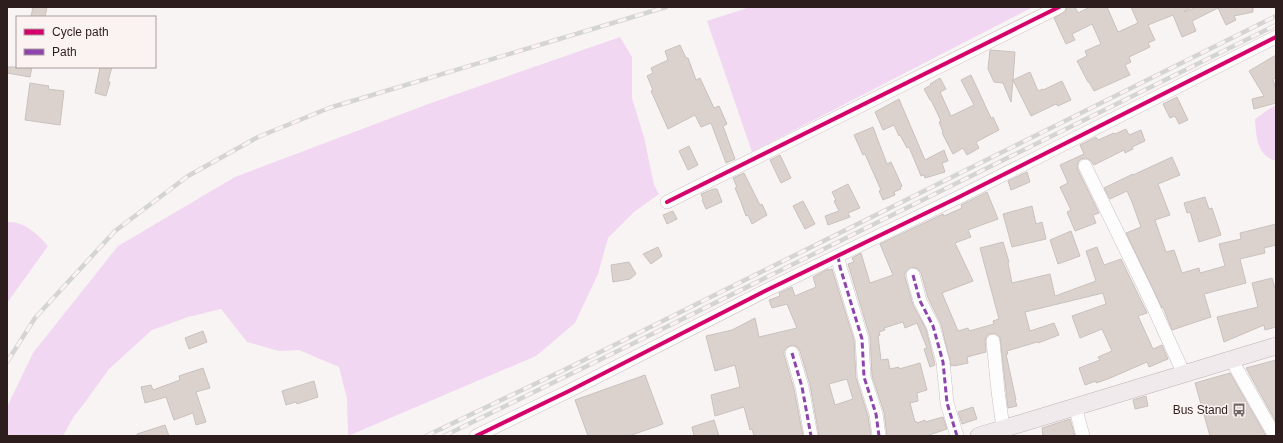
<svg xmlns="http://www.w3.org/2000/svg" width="1283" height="443" font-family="Arial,sans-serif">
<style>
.water{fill:#f1d7f1}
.building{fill:#dcd2cd;stroke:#c9c1be;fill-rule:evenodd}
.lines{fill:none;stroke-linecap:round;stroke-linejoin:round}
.minor-casing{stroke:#cbc1c0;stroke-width:14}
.major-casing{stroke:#bcaeb2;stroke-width:18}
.minor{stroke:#fefdfd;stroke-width:13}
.major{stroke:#f1eaec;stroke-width:17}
.rail-casing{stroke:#d5d4d4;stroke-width:4.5}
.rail{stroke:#fbf3f2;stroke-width:3;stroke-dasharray:9;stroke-linecap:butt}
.quiet{stroke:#8e44ad;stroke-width:3;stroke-dasharray:6 3;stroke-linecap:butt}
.cycleway-casing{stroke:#fbf3f2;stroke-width:6}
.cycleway{stroke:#d6006c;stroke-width:4}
.labels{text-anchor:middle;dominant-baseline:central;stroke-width:3;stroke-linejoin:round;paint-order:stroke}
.poi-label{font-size:12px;fill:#2d1e1d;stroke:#fbf3f2;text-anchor:end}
</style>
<rect width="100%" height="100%" fill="#f9f4f4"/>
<path class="water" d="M750 7H1033L752 152 707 21Z
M620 37 632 57V98L644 137 654 185 659 194 634 212 608 238 598 274 575 323 536 356 348 436 347 399 339 367 299 350 279 351 247 342 221 309 188 317 152 330 109 369 83 405 74 416 63 436H7V407L33 353 118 246 235 177 431 103Z
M1276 106V161C1257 156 1256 136 1255 119L1272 107Z
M7 222C25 221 37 234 48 246L7 303Z"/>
<path class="building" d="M33 7H47L45 17H31Z
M1067 7H1075L1078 13 1090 7H1107L1118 32 1138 23 1131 7H1192L1184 11V12L1197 7H1253V12L1234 16 1236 20 1226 25 1218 8 1192 21 1196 31 1182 37 1173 15 1148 25 1155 40 1148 43 1150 47 1129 57 1131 62 1125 65 1130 75 1094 91 1089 82H1088L1077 61 1087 56 1085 51 1101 44 1092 24 1072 34 1075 40 1066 44 1054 18 1065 12Z
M680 45 686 58H688L696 80 700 78 714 108 719 106 727 124 723 126 735 159 726 163 711 123 701 127 695 115 668 129 651 91 653 90 647 76 653 73 651 68 668 60 665 51Z
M990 50 1015 52 1013 80 1030 72 1038 91 1043 89V90L1062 81 1071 100 1058 106 1056 104 1031 116 1013 80 1011 102 1003 83 994 82 988 69Z
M1276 55V78L1273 79 1276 90V103L1254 109 1252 99 1264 96 1249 71Z
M7 67H32L30 77 7 73Z
M100 67H112L108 81 110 82 106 96 95 93Z
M971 75 991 118 993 117 999 130 976 142 979 148 967 155 963 148 953 154 942 133 943 132 939 122 941 121 931 100H930L924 89 931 85 930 84 940 78 946 89 940 92 951 116 974 105 961 80Z
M30 83 49 86 48 89 64 91 60 125 25 120Z
M1177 97 1188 120 1179 124 1175 116 1170 118 1163 104Z
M899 99 925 160 944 150 948 161 942 163 945 172 925 178 924 175 921 176 909 147 907 148 900 135 899 136 894 125 883 130 875 112Z
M873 127 887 164 891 162 902 186 900 187 901 189 894 192 895 195 883 200 879 191 881 190 865 154 863 155 854 135Z
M1126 129 1129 135 1141 130 1145 141 1132 147 1133 149 1125 153 1124 150 1094 165 1090 160 1086 158 1081 159 1078 162 1077 166 1078 170 1099 213 1093 215 1096 223 1075 231 1067 212 1071 210 1060 187 1068 183 1060 165 1084 154 1080 145 1096 137 1098 140 1114 133 1115 134Z
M689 146 698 165 688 170 679 151Z
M780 155 791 178 781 183 770 160Z
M1172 157 1180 175 1158 184 1170 215 1155 220 1166 252 1174 250 1182 273 1199 268 1200 273 1225 266 1219 244 1241 239 1240 233 1276 224V245L1264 248 1265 253 1240 259 1246 283 1204 294 1211 317 1172 330 1163 307 1162 308 1126 233 1141 227 1132 202 1127 191 1110 199 1104 188 1133 174V175Z
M1027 172 1030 182 1011 190 1008 181Z
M744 173 760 205 762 204 767 215 752 224 748 215 746 216 741 202 735 188 737 187 733 178Z
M848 184 860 208 848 213 850 217 828 225 825 216 839 211 834 201 836 200 832 192Z
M713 189H717L722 202 706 209 702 200 703 199 701 194Z
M987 192 998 219 968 230 971 237 955 243 973 281 942 293 958 331 968 328 969 331 994 324 993 321 999 319 980 248 1003 242 1009 262 1008 263 1012 283 1050 274 1055 296 1096 281 1086 251 1097 247 1104 265 1121 259 1147 313 1138 316 1153 349 1162 345 1168 359 1149 367 1147 362 1108 379 1096 383V381L1085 385 1079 368 1100 360 1098 357 1112 351 1102 329 1080 338 1072 316 1106 304 1103 293 1025 312 1030 331 1054 323 1059 335 1038 343 1037 342 1007 351 1008 354H1006L1016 400H1015L1017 406 1008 408 1000 337 996 334H989L986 337 985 341 986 352 967 357 968 363 954 366V365L951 366 941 324 928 298 921 273 918 269 911 267 907 270 905 273V277L913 305 926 329 935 365 930 367 924 349 927 348 917 323 905 328 903 322 884 328 885 330 879 332 880 335 878 336 881 360 888 359 890 369 899 367V369L920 363 927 390 917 393 918 401 910 403 915 422 916 421 917 423 925 420V422L943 417 947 429 926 436H887L884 412 872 376 870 337 848 264 854 262 852 258 861 253 870 283 893 275 880 244 943 214 944 216 962 208 961 205Z
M1205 197 1209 209 1212 208 1221 235 1199 242 1190 212 1187 213 1184 203Z
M803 201 815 224 805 229 793 206Z
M1032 206 1036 224 1042 222 1046 239 1012 247 1003 214Z
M673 211 677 219 667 224 663 215Z
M1071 231 1080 256 1058 264 1050 240Z
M658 247 662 256 651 264 643 254Z
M629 262 636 274 630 279 613 282 611 265Z
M828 269V270L832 269 854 340 856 378 868 416 871 436H819L810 385 800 351 797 347 793 345 787 347 784 351V355L794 389 803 436H754L752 429 750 430 744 407 715 416 711 395 740 387 735 365 715 371 706 336 732 330 755 318 759 337 797 328 787 304 772 308 769 300 780 296 779 293 792 287 795 296 816 287 813 277ZM847 379 853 399 835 405 829 384Z
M1272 278 1276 291V327L1265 330 1264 325 1224 342 1217 317 1258 307 1252 283Z
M203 331 207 342 189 349 185 338Z
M1276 360V422L1246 368Z
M203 368 210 388 196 392 206 422 196 425 193 413 174 420 166 397 145 403 141 387 151 385 153 390 180 380 179 376Z
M1230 373 1266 436H1210L1195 383Z
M645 375 663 424 629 436H588L575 400Z
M314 381 318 397 297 404 296 402 286 405 282 391Z
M1146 396 1148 406 1135 409 1133 400Z
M973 407 977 419 962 424 958 412Z
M1070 419 1075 436H1043L1042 428Z
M714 420 719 436H694L692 427Z
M165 425 169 436H137V434Z"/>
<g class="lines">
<g class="minor-casing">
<path id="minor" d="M1085 166 1146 291 1184 374
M667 202 1059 7
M838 256 840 267 862 339 864 377 876 414 879 436
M913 275 920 301 933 326 943 362 947 403 957 436
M993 341 998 391 1003 428
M792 353 802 387 811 436
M1231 359 1275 436
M1075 406 1083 436
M476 436 569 391 767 290 957 198 1276 37"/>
</g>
<g class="major-casing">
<path id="major" d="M979 436 1276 346"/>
</g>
<use href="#minor" class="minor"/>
<use href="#major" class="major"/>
<g class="rail-casing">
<path id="rail" d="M7 362 35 318 115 231 188 176 258 137 329 108 666 7
M426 436 564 370 1276 16
M444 436 630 345 1276 25"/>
</g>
<use href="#rail" class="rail"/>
<path class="quiet" d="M838 256 840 267 862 339 864 377 876 414 879 436
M913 275 920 301 933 326 943 362 947 403 957 436
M792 353 802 387 811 436"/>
<g class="cycleway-casing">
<path id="cycleway" d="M667 202 1059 7
M476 436 569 391 767 290 957 198 1276 37"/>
</g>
<use href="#cycleway" class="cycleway"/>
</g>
<defs>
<g id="bus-bare" transform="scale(1.08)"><path d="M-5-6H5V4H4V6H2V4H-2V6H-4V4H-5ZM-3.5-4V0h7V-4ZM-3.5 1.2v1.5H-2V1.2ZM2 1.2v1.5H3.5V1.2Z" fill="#746968" stroke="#fbf3f2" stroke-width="2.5" paint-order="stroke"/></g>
</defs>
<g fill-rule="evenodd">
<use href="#bus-bare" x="1239" y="410"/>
</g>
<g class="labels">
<g class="poi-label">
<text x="1228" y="410">Bus Stand</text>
</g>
</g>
<rect width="1283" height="443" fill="none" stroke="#2d1e1d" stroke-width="16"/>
<rect x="16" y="16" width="140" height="52" fill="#fbf3f2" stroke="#a99e9d"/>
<rect x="24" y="29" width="20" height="6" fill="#d6006c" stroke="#a99e9d"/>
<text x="52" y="36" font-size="12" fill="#2d1e1d">Cycle path</text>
<rect x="24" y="49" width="20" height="6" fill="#8e44ad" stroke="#a99e9d"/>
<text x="52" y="56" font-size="12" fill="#2d1e1d">Path</text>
</svg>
